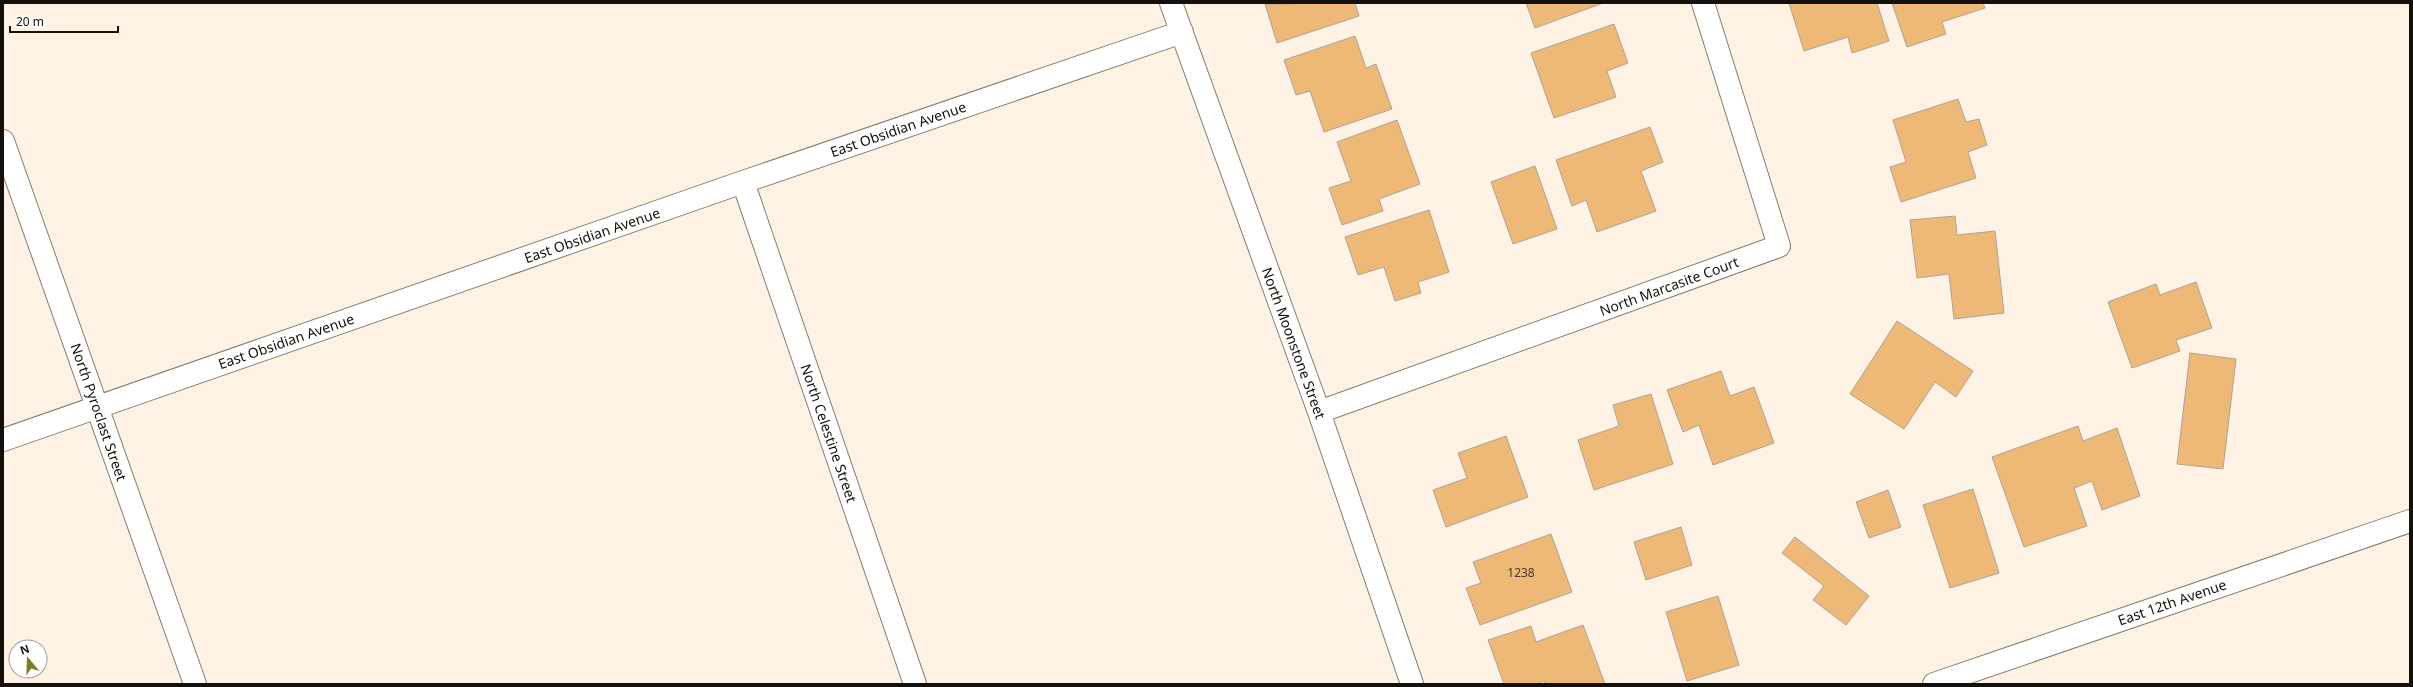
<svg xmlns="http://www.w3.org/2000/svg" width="2413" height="687" font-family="'Noto Sans',sans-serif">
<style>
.building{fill:#eeb877;stroke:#aea397}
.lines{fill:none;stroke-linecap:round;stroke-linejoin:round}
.minor-casing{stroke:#877c71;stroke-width:24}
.tertiary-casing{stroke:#877c71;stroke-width:24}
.minor{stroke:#fff;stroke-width:22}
.tertiary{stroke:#fff;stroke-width:22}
.labels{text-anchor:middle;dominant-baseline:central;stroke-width:3;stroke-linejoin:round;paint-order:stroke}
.number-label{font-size:12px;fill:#4a3a27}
.street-label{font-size:14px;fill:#14100c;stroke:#fff}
</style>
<rect width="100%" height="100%" fill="#fef2e5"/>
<path class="building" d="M1355 3 1359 16 1277 43 1265 4Z
M1526 3H1603L1535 28Z
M1789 3H1877L1889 41 1852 53 1848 37 1804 51Z
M1892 3H1983L1985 8 1942 22 1946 34 1907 47Z
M1614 24 1628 63 1607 71 1616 97 1554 118 1531 53Z
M1355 36 1366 68 1376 64 1392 109 1324 132 1310 91 1296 95 1284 60Z
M1958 99 1966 122 1979 119 1987 145 1968 152 1976 178 1901 202 1890 167 1906 162 1893 120Z
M1397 120 1420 184 1379 199 1383 211 1342 225 1329 188 1351 181 1337 142Z
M1650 127 1663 162 1641 171 1656 211 1597 232 1586 200 1572 206 1556 160Z
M1535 166 1557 229 1513 244 1491 182Z
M1429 210 1449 272 1418 282 1421 293 1395 301 1384 267 1358 275 1345 237Z
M1955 216 1957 235 1995 231 2004 313 1954 319 1949 274 1917 278 1910 220Z
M2196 282 2212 328 2176 340 2180 351 2132 368 2108 302 2156 284 2160 295Z
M1897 321 1973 371 1956 397 1935 382 1904 429 1850 394Z
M2190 353 2236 359 2223 469 2177 464Z
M1721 371 1730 396 1754 387 1774 443 1713 465 1699 425 1683 432 1667 390Z
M1651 394 1673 464 1594 490 1578 440 1619 426 1613 405Z
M2078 426 2083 441 2117 428 2140 496 2102 510 2092 481 2074 488 2087 526 2024 547 1992 457Z
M1506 436 1528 497 1446 527 1433 490 1467 478 1458 453Z
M1973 489 1999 573 1950 588 1923 505Z
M1888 490 1901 527 1869 538 1856 502Z
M1681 527 1692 565 1646 580 1634 542Z
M1551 534 1572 592 1480 625 1466 588 1481 583 1473 562Z
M1795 537 1869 596 1846 625 1813 600 1824 586 1782 553Z
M1718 596 1739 665 1687 681 1666 612Z
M1583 625 1605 684H1545L1544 681 1537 684H1504L1488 640 1531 626 1536 642Z"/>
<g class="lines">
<g class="minor-casing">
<path id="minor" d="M1171 3 1319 412 1412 684
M3 141 195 684
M743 182 915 684
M1319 412 1779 246 1703 3
M3 440 743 182 1182 32"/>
</g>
<g class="tertiary-casing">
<path id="tertiary" d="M1934 684 2410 521"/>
</g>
<use href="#minor" class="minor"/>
<use href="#tertiary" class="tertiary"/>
</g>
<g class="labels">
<g class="number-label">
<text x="1521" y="572">1238</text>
</g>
<g class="street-label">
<text transform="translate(898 129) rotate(-19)">East Obsidian Avenue</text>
<text transform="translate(592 235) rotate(-19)">East Obsidian Avenue</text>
<text transform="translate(1669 286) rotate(-20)">North Marcasite Court</text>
<text transform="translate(286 341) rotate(-19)">East Obsidian Avenue</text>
<text transform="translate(1294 343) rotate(70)">North Moonstone Street</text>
<text transform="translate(99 412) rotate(71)">North Pyroclast Street</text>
<text transform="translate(829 433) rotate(71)">North Celestine Street</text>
<text transform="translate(2172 602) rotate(-19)">East 12th Avenue</text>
</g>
</g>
<rect width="2413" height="687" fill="none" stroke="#14100c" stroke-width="8"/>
<g transform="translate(28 659) rotate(341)"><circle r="19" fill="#ffffff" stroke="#a19f9e"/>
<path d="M0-3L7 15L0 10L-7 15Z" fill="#837c23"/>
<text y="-6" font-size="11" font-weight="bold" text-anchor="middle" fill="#14100c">N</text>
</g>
<path d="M10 26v6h108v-6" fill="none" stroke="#14100c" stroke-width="2"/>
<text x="16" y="26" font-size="12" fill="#14100c" stroke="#ffffff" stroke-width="3" paint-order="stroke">20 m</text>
</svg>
